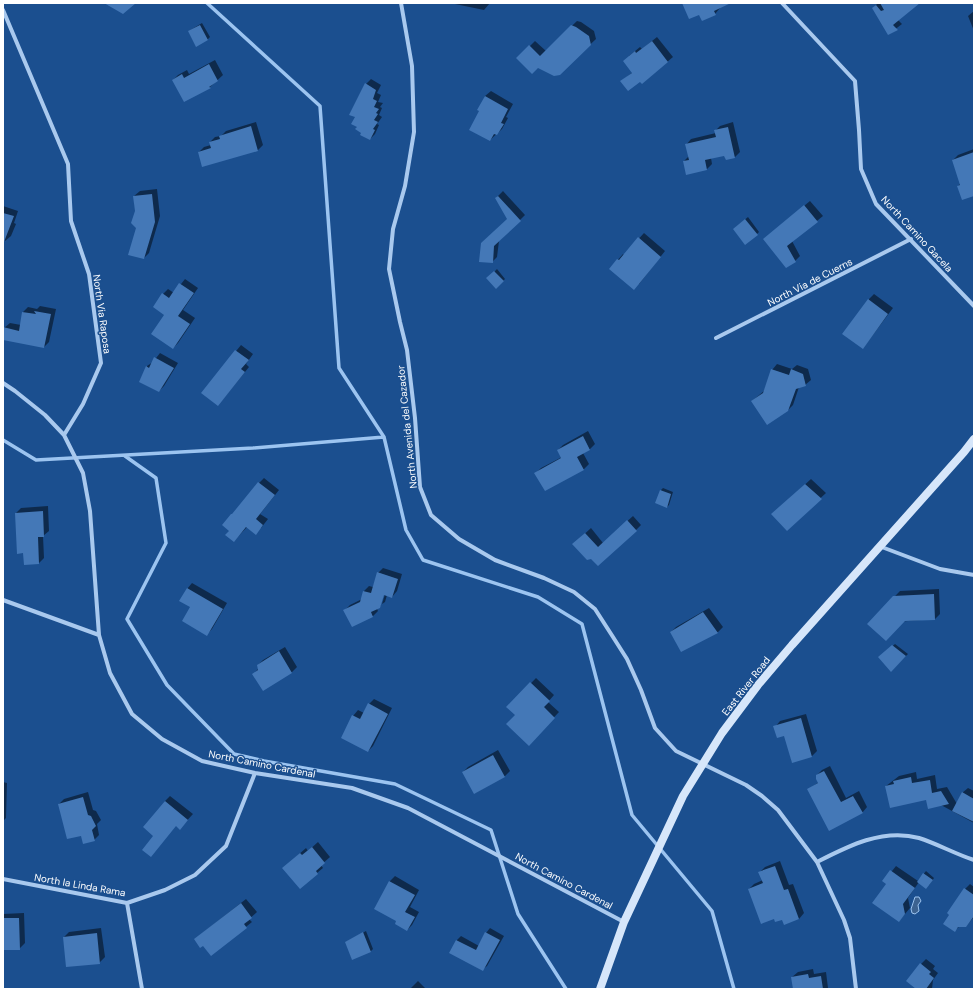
<svg xmlns="http://www.w3.org/2000/svg" width="977" height="992" font-family="'DM Sans',sans-serif">
<style>
.water{fill:#3c6290;stroke:#9cc4f0}
.shadow{fill:#0007}
.lines{fill:none;stroke-linecap:round;stroke-linejoin:round}
.stream{stroke:#9cc4f0;stroke-width:3.5}
.building{fill:#4478b7}
.street{stroke:#a9c9ee;stroke-width:4}
.secondary{stroke:#d6e6fa;stroke-width:8}
.labels{text-anchor:middle;dominant-baseline:central;stroke-width:3;stroke-linejoin:round;paint-order:stroke}
.street-label{font-size:10px;fill:#fff;stroke:#1b4f8f}
</style>
<rect width="100%" height="100%" fill="#1b4f8f"/>
<path class="water" d="M915 897H919L921 901 918 905 919 911 915 914 912 913 911 909Z"/>
<path class="shadow" d="M456 3H490L484 10 455 4Z
M683 3H724L715 14 699 13Z
M878 3H918L898 20 902 24 889 34 873 8Z
M974 11V31L968 16Z
M577 21 581 22 594 31 596 39 559 74 538 67 518 58 535 41 546 51Z
M202 23 210 37 207 40 189 31Z
M657 37 673 57 642 83 640 81H622L633 72 629 56 640 47 642 49Z
M215 60 223 75 210 87 184 101 173 80 178 75 187 70 189 74Z
M371 79 381 85 377 93 381 95 378 102 383 103 380 107 382 108 379 115 382 117 377 124 379 125 375 134 370 139 359 126 357 116 366 84Z
M491 91 513 104 506 117 508 118 502 129 490 140 480 111 485 96Z
M256 122 263 145 258 150 203 166 199 152 204 147 211 145 210 142 215 137 221 136 226 131Z
M733 122 740 152 735 157 725 155 711 158 712 164 707 169 687 174 684 161 689 156 686 145 691 139 716 133 715 131 720 126Z
M974 149V195L958 186 961 183 953 160 958 155Z
M157 189 160 216 149 253 144 258 137 228 134 196 140 191Z
M503 191 525 215 499 241 497 257 492 262 482 243 508 219 496 198Z
M810 201 823 216 792 241 800 256 795 261 764 239Z
M3 206 18 211 14 223 16 224 11 236 5 241 4 240 3 242Z
M748 217 759 232 757 234 736 227Z
M644 233 665 251 639 284 610 269 623 254 624 255Z
M497 269 505 279 496 288 488 278Z
M185 279 198 288 183 310 195 318 178 343 173 348 165 314 163 294 168 289 174 293Z
M874 294 893 308 863 348 869 299Z
M40 306 56 309 49 342 44 347 3 339 4 328 10 323 21 325 23 312 28 307 37 309Z
M241 345 253 354 246 364 249 367 223 399 203 392Z
M160 353 178 363 164 386 159 391 140 381 147 366 153 362Z
M777 364 792 369 797 365 808 369 811 380 805 385 799 387 793 405 787 411 752 401 764 391 772 370Z
M588 431 595 444 590 449 583 453 589 464 584 469 545 490 536 473 541 468 562 457 558 450 563 445Z
M264 478 279 490 260 514 268 519 261 528 247 527 234 541 230 531 259 483Z
M811 479 826 493 787 529 778 509Z
M663 488 673 492 669 505 667 507 661 490Z
M48 506 49 531 43 536 44 558 39 563 16 513 21 508Z
M633 516 641 525 636 530 591 558 579 539 591 528 603 543Z
M383 568 402 574 397 591 392 597 387 595 385 602 382 604 386 591 385 590 380 605H381L377 609 378 611 373 616 345 610 350 605 362 599 364 591 369 586 373 587 378 573Z
M192 583 227 603 212 629 207 634 192 607 187 589Z
M939 589 940 614 935 619 868 624 900 591Z
M709 608 723 627 718 632 682 650 671 632 676 627Z
M895 644 908 654 891 670 880 657Z
M285 647 297 667 292 672 263 689 254 674 258 669V665L263 660Z
M536 678 554 695 548 702 559 712 529 744 516 715 508 707Z
M374 699 392 708 373 746 368 751 353 716 358 710 364 713 369 704Z
M806 714 817 751 812 756 792 762 785 734 775 727 780 721Z
M498 750 510 771 505 776 475 793 463 772 468 767Z
M830 766 846 798 859 791 867 807 862 813 809 789 819 782 817 775 822 770Z
M916 772 917 779 935 775 937 789 947 787 957 804 962 793 968 788 974 791V823L941 805 886 786 899 776Z
M3 782 7 783 6 818 3 821Z
M88 792 93 810 96 811 101 820 97 824 99 835 94 840 81 834 59 804 64 799Z
M170 796 193 814 180 828 176 825 155 835 165 801Z
M318 842 330 857 321 865 323 868 300 887 289 863 306 848 308 851Z
M780 861 789 885 793 884 804 913 799 919H783L749 889 754 884 763 880 760 872 765 867Z
M896 866 918 881 926 871 934 878 929 885 919 882 908 898 910 908 899 921 887 884 884 881Z
M395 876 419 890 410 907 419 912 412 925 407 930 398 921 375 908 390 881Z
M970 884 974 887V917L966 926H960L954 931 965 889Z
M246 899 257 912 249 919 252 922 211 955 203 944 195 939Z
M24 913 25 943 19 949H3V914Z
M101 928 105 957 99 963 64 937 69 932Z
M490 928 504 936 487 966 482 970 450 952 457 940 461 936 479 946 486 933Z
M366 931 373 949 371 951 352 959 346 942Z
M926 959 935 966 933 969 938 973 933 980 932 989H917L921 964Z
M813 969 814 974 826 972 828 988 794 989 792 977 798 972Z
M418 981 426 989H410Z"/>
<g class="lines">
<path class="stream" d="M207 3 320 106 339 368 384 437
M3 440 36 460 253 448 384 437 406 530 423 560 538 597 582 624 632 815 712 911 734 989
M125 456 156 478 166 543 127 619 167 685 234 754 264 761 395 784 491 830 518 914 566 989"/>
</g>
<path class="building" d="M104 3H136L123 14Z
M682 3H731L714 11 716 15 702 21 699 15 689 19Z
M880 3H920L893 25 898 30 888 35 872 8 876 5 881 11 884 10Z
M200 25 208 40 196 47 188 31Z
M571 25 576 27 589 36 591 45 560 75 554 76 538 68 532 74 516 58 529 45 540 56Z
M652 41 668 62 642 84 640 82 628 91 620 81 632 73 623 61 635 51 636 53Z
M209 64 218 81 209 87 211 88 184 102 172 80 182 74 184 78Z
M365 83 376 90 373 99 377 101 374 107 379 109 376 113 378 114 374 120 378 122 373 129 375 130 370 140 360 135 361 133 355 129 357 127 351 124 355 117 349 115Z
M485 96 508 109 501 123 504 124 497 135 494 134 490 141 469 130 479 111 477 110Z
M251 126 258 151 202 167 198 152 211 148 209 142 220 139 219 136Z
M728 127 735 158 726 160 724 156 705 160 707 170 686 175 683 161 689 160 685 144 716 137 714 130Z
M974 152V196L962 200 957 186 960 185 952 160Z
M152 194 155 222 144 259 128 255 136 228 131 223 135 211 133 196Z
M498 196 521 221 494 246 493 263 479 262 481 243 507 219 495 198Z
M804 205 818 222 787 246 796 262 786 268 763 239Z
M3 213 14 216 4 242H3Z
M745 219 758 235 745 245 733 229Z
M638 237 661 257 634 290 609 269 617 259 619 260Z
M494 271 504 281 496 289 486 278Z
M179 283 194 293 178 316 190 324 173 349 151 334 164 315 153 307 162 293 169 298Z
M868 299 888 314 863 349 842 334Z
M34 311 51 314 44 348 3 340V327L19 331 22 312 36 314Z
M235 350 249 360 241 369 245 372 218 406 201 393Z
M154 357 174 368 159 392 139 382 146 366 149 368Z
M771 369 789 375 791 369 803 374 806 386 796 389 788 411 767 425 751 401 763 393Z
M583 436 590 450 577 457 584 470 545 491 534 473 561 458 557 450Z
M258 482 275 495 256 519 263 525 256 535 246 527 234 542 225 535 229 531 222 525 231 514H232Z
M805 484 822 499 787 531 771 514Z
M660 490 671 494 667 508 655 503Z
M43 511 44 537H38L39 564 24 565 23 553 17 554 15 513Z
M627 520 637 531 598 566 591 559 587 560 572 544 585 533 598 547Z
M377 572 398 579 392 598 384 595 380 608 371 612 373 617 352 627 343 610 360 602 363 591 371 593Z
M187 588 223 609 207 636 182 621 190 607 179 601Z
M934 594 935 620 905 621 886 641 867 624 893 596Z
M703 612 718 633 681 652 670 632Z
M892 645 906 656 891 672 878 657Z
M279 651 292 673 263 691 252 674 258 670 257 665Z
M530 682 550 701 544 707 555 718 529 746 506 724 515 715 506 707Z
M368 703 388 714 368 752 341 738 352 715 360 719Z
M801 718 812 757 792 763 784 736 777 738 773 726Z
M493 755 505 777 474 794 462 772Z
M824 771 841 802 853 796 863 813 829 831 807 789 818 783 816 779V775Z
M911 777 912 783 930 780 932 793 941 791 949 804 928 809 926 800 890 808 885 786 894 784 893 781Z
M962 792 974 799V822L952 811Z
M83 797 88 815 91 816 96 826 92 830 95 841 83 844 81 836 67 839 58 804Z
M165 801 188 820 180 830 176 826 151 857 142 850 153 836 143 827Z
M312 847 325 863 316 871 318 874 300 889 282 868 300 853 302 855Z
M775 866 784 890 788 889 799 919 784 925 782 920 775 922 774 919 761 924 748 889 763 883 758 872Z
M890 870 915 888 903 904 905 914 899 922 872 903 886 884 882 881Z
M923 873 933 880 926 889 917 882Z
M389 881 415 895 405 912 415 917 407 931 395 924 396 921 374 909Z
M964 888 974 895V916L966 927H958L955 932 943 924 949 915 947 913Z
M241 903 252 918 244 924 247 928 211 956 203 946 200 948 194 939Z
M3 918H19L20 950H3Z
M363 932 371 952 352 960 345 942Z
M485 932 500 940 483 971 449 953 456 940 476 950Z
M97 933 100 964 66 967 63 937Z
M920 963 931 972 929 974 934 978 926 989H916L906 981Z
M808 974 809 978 821 976 823 989H793L791 977Z"/>
<g class="lines">
<path class="street" d="M401 3 412 66 414 132 405 186 393 229 389 269 400 322 407 350 415 418 420 487 431 515 459 539 495 560 544 578 574 592 595 609 613 637 627 659 641 690 655 728 676 751 746 785 762 796 778 810 817 862 844 920 850 938 856 989
M782 3 855 81 859 130 861 169 876 204 974 306
M3 10 68 164 71 221 89 274 101 363 83 404 64 435
M716 338 911 239
M3 383 15 391 45 415 64 435 83 473 90 511 99 635 110 673 132 714 162 739 202 761 255 773 352 788 408 808 624 922
M879 546 940 569 974 575
M3 600 99 635
M817 862C848 846 883 828 919 838 938 844 955 854 974 860
M3 879 127 903 165 890 195 875 226 846 255 773
M127 903 142 989"/>
<path class="secondary" d="M600 989 624 922 683 796 722 733 758 685 792 645 964 452 974 439"/>
</g>
<g class="labels">
<g class="street-label">
<text transform="translate(917 234) rotate(47)">North Camino Gacela</text>
<text transform="translate(810 282) rotate(-27)">North Via de Cuerns</text>
<text transform="translate(102 314) rotate(82)">North Via Raposa</text>
<text transform="translate(407 427) rotate(-96)">North Avenida del Cazador</text>
<text transform="translate(746 686) rotate(-52)">East River Road</text>
<text transform="translate(262 764) rotate(11)">North Camino Cardenal</text>
<text transform="translate(564 881) rotate(28)">North Camino Cardenal</text>
<text transform="translate(80 885) rotate(10)">North la Linda Rama</text>
</g>
</g>
<rect width="977" height="992" fill="none" stroke="#ffffff" stroke-width="8"/>
</svg>
